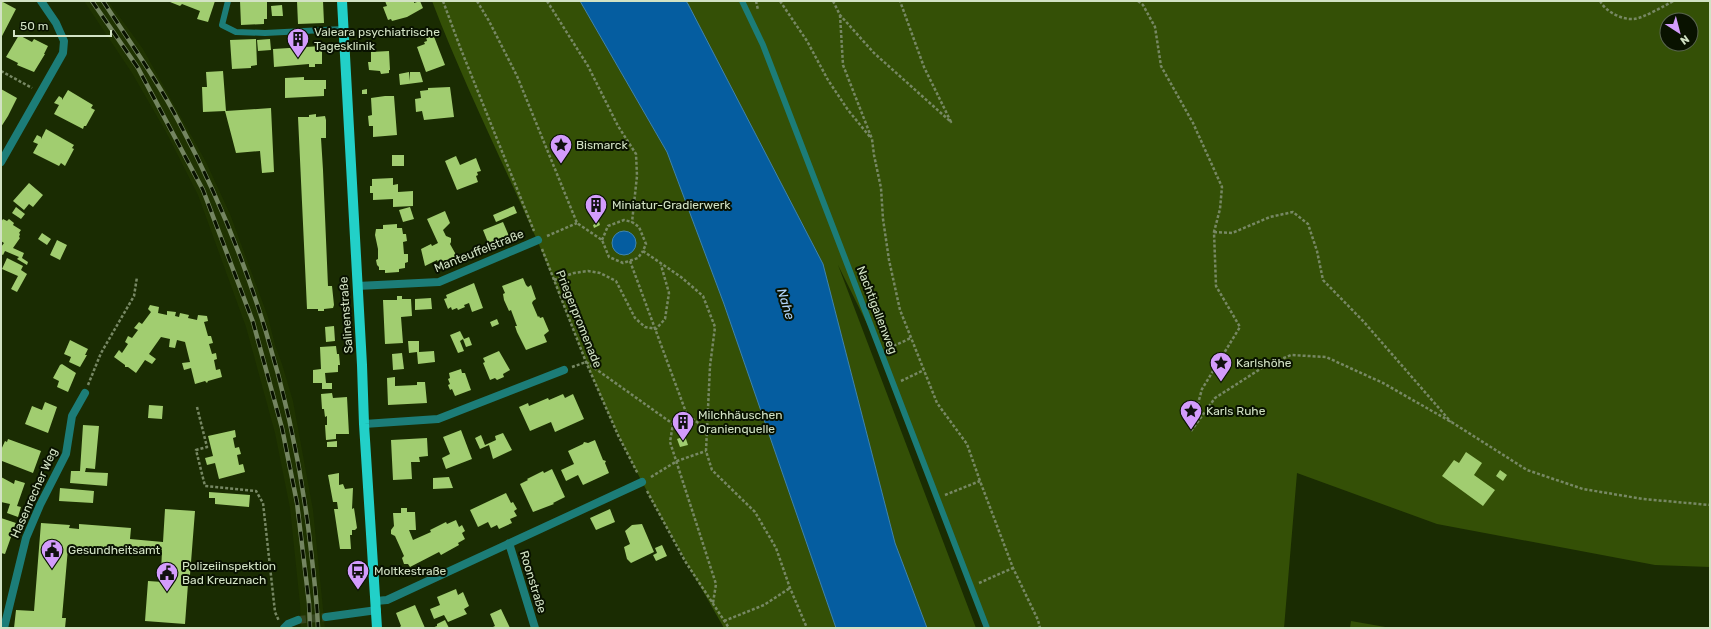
<svg xmlns="http://www.w3.org/2000/svg" width="1711" height="629" font-family="Rubik,sans-serif">
<style>
.built{fill:#1f3301}
.green{fill:#345006;fill-rule:evenodd}
.water{fill:#055da0;stroke:#4285ab}
.building{fill:#a1cd70}
.lines{fill:none;stroke-linecap:round;stroke-linejoin:round}
.street-tunnel{stroke:#36471f;stroke-width:8;stroke-dasharray:8 4;stroke-linecap:butt}
.path{stroke:#778864;stroke-width:2.5;stroke-dasharray:3 2;stroke-linecap:butt}
.lane{stroke:#1c7d78;stroke-width:6}
.street{stroke:#1c7d78;stroke-width:8}
.primary{stroke:#22d0c8;stroke-width:10}
.rail-casing{stroke:#748561;stroke-width:4.5}
.rail{stroke:#091200;stroke-width:3;stroke-dasharray:9;stroke-linecap:butt}
.labels{text-anchor:middle;dominant-baseline:central;stroke-width:4;stroke-linejoin:round;paint-order:stroke}
.poi-label{font-size:12px;fill:#d2e2c4;stroke:#091200;text-anchor:start}
.street-label{font-size:12px;fill:#d2e2c4;stroke:#091200}
.water-label{font-size:13px;font-style:italic;fill:#b2d5fa;stroke:#091200}
</style>
<rect width="100%" height="100%" fill="#1a2c02"/>
<path class="built" d="M84 1H108L143 49 206 162 230 214 268 317 275 345 282 364 293 401 313 510 325 628H301L300 604 290 508 275 433 246 327 198 195 166 132 132 73Z"/>
<path class="green" d="M432 1H580L667 152 724 304 836 628H724C688 564 650 501 619 436 588 372 565 305 537 240 502 160 463 82 432 1Z
M686 1H1710V567L1655 565 1437 524 1297 473 1284 628H990L971 586 881 352 838 265 976 628H927L895 543 823 264ZM1667 20H1691V44H1667Z
M1351 621 1391 628H1350Z"/>
<path class="water" d="M580 1H686L688 4 823 264 895 543 927 628H836L724 304 667 152Z
M612 243a12 12 0 1 1 24 0a12 12 0 1 1-24 0Z"/>
<path class="building" d="M1 1 16 9 1 38Z
M171 1H215L208 22 197 19 200 11 182 4 180 6 170 2Z
M240 1 267 2V19H264V24L241 25Z
M297 1H323L324 23 298 24Z
M385 1H414V3L420 1 423 8 407 17 392 21 391 19 388 20 383 7 387 6Z
M282 5 283 16H272L271 6Z
M433 34 445 65 426 72 417 47 425 44 424 42 427 41 426 37Z
M19 35 32 42 34 39 48 46 44 54H45L34 72 17 65 18 63 6 57Z
M256 39 257 65 251 66V68L232 69 230 40Z
M270 39 271 50 258 51 257 40Z
M322 46V64H315V67H309V64L274 67 273 49Z
M389 51 390 70H389V73L381 74 380 71 369 70 368 62H371V52Z
M223 71 226 111 271 108 274 172 262 173 260 151 236 153 225 111 203 112 202 87H207L206 72Z
M409 72 410 81V72H420L423 82 400 85 399 74Z
M304 77V80H326V89H324V96L285 98V78Z
M450 87 454 117 424 120 422 111 416 112 415 99 421 98 420 91 428 90V88Z
M1 89 17 98 8 116 1 127Z
M367 89V94H362V90Z
M68 90 93 105 91 108 95 110 86 126H84L83 129 54 114 59 105 54 103 59 96 62 98V100Z
M385 96H394L397 135 373 137V126H369L368 116 372 115 371 98Z
M316 114V117L325 116 326 120V138H321L323 170 328 286H332L334 305 333 308 324 309V311H318V309H307L298 117H309V115Z
M46 129 74 145 72 148 74 149 65 166 61 163 59 166 33 153 38 144 33 142 37 135 41 137V139Z
M392 155H404V166H392Z
M456 156 460 165 476 158 481 171 477 172 478 175 476 176 478 182 457 190 445 161Z
M393 178V185L398 184V192L413 191V206L393 207V199L373 200V193H370V186H372V179Z
M29 183 43 195 33 207 29 204 24 210 13 201Z
M599 195 602 203 594 207 590 199Z
M514 206 517 213 496 222 493 215Z
M16 207 25 214 21 219 12 213Z
M410 207 414 219 403 222 399 210Z
M445 211 450 223 443 230 446 236 451 238V242L450 244 459 260 447 265 446 263 440 266 437 260 425 266 421 249 431 244 432 246 438 243 427 219Z
M3 219 7 221 9 219 14 223 13 225 21 230 19 233 20 234 19 237 20 238 13 248 24 253 22 258 28 262 27 265 17 259 19 257 5 251 3 255 1 254V247L4 243 1 241V222Z
M503 222 509 236 501 240 502 242 495 245 494 243 489 245 483 230Z
M599 222 600 225 594 228 593 225Z
M397 224V228H402L403 234H406L407 241 403 242 404 254H408V262L405 263V268L399 269V272L385 273V270H379V267L377 265 376 260 378 259V249L375 235 376 229H383V225Z
M42 233 51 239 47 245 38 239Z
M57 240 67 245 60 260 50 255Z
M7 258 23 266 21 270 27 274 17 292 11 289 18 276 2 269Z
M523 278 526 285 528 287 531 285 536 299 533 301 532 303 538 317 539 316 540 318 543 317 549 331 544 335 547 342 526 350 517 332 515 326H517L511 310 509 311 504 300 503 294 505 293 502 286Z
M474 283 483 308 472 312 469 303 464 305 465 307 458 310 457 308 452 310 451 307 448 309 444 299 447 298 446 295Z
M397 296H402V299H411L412 316 401 317 403 343 385 344 383 300H397Z
M431 298 432 309 415 310V299Z
M150 305 159 307 158 313 167 315V311L176 312 175 316 179 317 180 313 189 315 188 318 197 320 198 315 207 316 208 321 204 322 208 336H211L213 343 209 344 212 354 216 353 217 359 214 360 216 370 220 369 222 377 208 381 207 383 205 381 195 384 191 368 184 370 182 363 190 362 185 342 177 340 175 348 169 347 170 339 161 337 149 354 156 359 152 364 145 360 136 373 128 367H125V365L114 357 119 350 122 353 128 344 125 342 128 336 132 338 138 330 134 328 139 322 142 324 151 312 148 309Z
M497 319 499 324 492 327 490 322Z
M334 326 335 341 326 342 325 327Z
M460 331 464 339 469 337 472 345 466 347 463 339 460 341 464 351 458 353 450 335Z
M70 340 88 349 85 355H87L80 367 69 362 71 357 64 354Z
M408 341H419V352L434 351 435 362 418 364 417 352 409 353Z
M336 346 337 354H339L340 365H338V372L325 373 326 383H332V389H322V383H313V370L321 369 320 347Z
M499 351 510 370 503 374 504 377 497 380 495 378 490 380 483 363 485 362 483 358Z
M402 353 404 369 393 370 392 354Z
M62 364 76 373 68 392 57 387 59 381 53 378 60 365Z
M461 369 462 373H465L471 390 455 396 452 389 450 390 448 385 450 384 448 379 450 378 449 373Z
M395 377V386L417 385V382H425L427 403 388 405 387 378Z
M332 393 333 398 347 397 349 434H336V439L326 440 325 425H327V416L325 417 324 409H322L321 394Z
M563 394 565 398 573 394 584 419 555 432 551 422 530 431 519 407 528 403 529 406 548 398 549 400Z
M45 402 57 407 48 433 25 424 32 406 42 410Z
M149 405 163 406 162 419 148 418Z
M83 425 99 426 95 469 86 468 85 472 108 473 107 486 70 483 71 471H80Z
M235 430 236 437 233 438 235 448 239 447 241 454 237 455 239 465 243 464 245 472 219 479 215 463 207 465 205 458 213 456 208 436Z
M461 430 472 459 446 469 442 458 450 454 443 437Z
M503 433 512 450 493 459 489 445 480 449 475 438 481 435 485 445 496 440 495 436Z
M685 436 688 445 680 447 677 439Z
M427 438 428 456 419 457 420 462H411L412 479 393 480 391 440Z
M8 439 41 451 33 473 2 461 1 450 5 441 7 442Z
M595 440 603 460 606 461 605 463 609 473 583 485 578 475 566 481 561 470 574 464 568 451 583 444 584 442 588 443Z
M337 441V447H327V442Z
M1466 452 1482 463 1474 475 1495 490 1483 506 1442 476 1454 460 1459 463Z
M552 469 565 497 553 503 554 504 533 512 520 484 528 480 527 479 543 471 544 473Z
M1500 470 1507 475 1503 481 1496 476Z
M339 473V485L343 484 345 489 353 488 352 509 354 508 357 528 355 530H352V535H350L351 549H340L334 509H338L337 502H333L328 475Z
M1 477 14 484 15 480 25 483 17 506 21 507 18 517 7 513 10 504 1 502Z
M449 477 453 488 433 489V478Z
M60 488 94 491 93 503 59 501Z
M209 492 250 495 249 507 215 504V498H209Z
M506 493 511 503 513 502 517 509 514 511 517 516 510 519 512 523 499 529 497 525 491 528 488 522 478 527 470 510Z
M401 508H407V512H415L416 530H409L413 540 431 532 430 530 446 522 447 524 456 520 459 527 462 525 465 531 462 533 465 539 458 543 459 545 441 555 439 552 410 567 408 564H404L402 558 404 556 395 536 391 534V530L394 526 393 513H401Z
M165 509 195 511 190 575H185L184 584H188L185 624 145 621 148 581 163 582 164 573H161L162 550 131 548 130 555 78 551V548H68L62 618H66L65 628H14L16 610 34 611 41 523 70 525 69 528 79 529V524L131 528 130 539 163 542Z
M610 509 615 522 596 530 590 518Z
M1 518 16 523 5 554 1 553Z
M642 524 654 552 631 563 627 559 624 547 630 544 625 531 632 525Z
M662 545 667 556 656 561 653 555 657 553 655 548Z
M456 589 458 595 463 592 469 606 464 609 467 614 448 622 444 615 434 619 430 609 440 605 437 597Z
M415 605 425 628H399L401 626 396 613Z
M501 609 510 628H491L495 626 490 614Z
M445 620 449 628H432L437 626V624Z"/>
<g class="lines">
<path class="street-tunnel" d="M298 620 326 617"/>
<path class="path" d="M443 1 460 47 534 231
M477 1 489 21 517 76 577 223 602 240 609 257 623 263 638 258 643 251
M547 1 588 66 618 126 636 154 637 176 632 222 639 227 646 244 643 251 681 277 703 296 715 327 710 366 706 451 712 470 755 512 776 548 790 588 807 628
M756 1 758 10
M780 1 807 41 828 80 848 110 870 137
M833 1 840 15 874 53 951 122 924 67 900 1
M1138 1 1143 5 1155 27 1161 66 1193 123 1222 187 1220 209 1214 232 1216 286 1240 327 1202 389 1191 429
M1600 1C1606 12 1622 20 1634 19 1644 18 1665 5 1674 1
M840 15 843 65 872 139 874 155 881 188 883 219 889 260 900 310 937 403 967 444 980 481 1013 568 1038 620 1040 628
M1 71 32 88
M1214 232 1232 233 1270 217 1293 212 1308 224 1317 251 1323 280 1364 322 1451 422
M547 236 577 223
M602 240 608 226 624 220 632 222
M542 249 586 362 618 435 638 474
M630 261 687 415 707 429
M554 280 574 273 588 271 600 273 616 281 635 318 645 327 656 329 665 319 669 293 661 265
M889 348 911 338
M572 367 586 362 673 424
M901 381 924 370
M88 385 101 353 134 296 137 277
M197 407 207 447 196 450 205 486 256 491 263 503 275 612 279 621
M687 415 673 424 670 442 716 584 713 603
M1191 431 1215 398 1265 366 1291 355 1326 357 1383 383 1453 423 1527 470 1583 489 1643 499 1710 505
M651 477 677 461 706 451
M647 491 685 561 729 628
M945 495 980 481
M979 583 1013 568
M724 621 764 605 790 588"/>
<path class="lane" d="M228 1 222 25 236 32 265 33 343 29
M742 1 763 45 987 628"/>
<path class="street" d="M1 162 63 53 64 41 56 23 41 1
M357 286 439 282 538 240
M364 424 438 419 564 370
M509 543 535 628
M376 601 387 600 642 482
M326 617 377 610
M4 628 26 538 40 505 66 454 72 416 85 393
M284 628 288 624 298 620"/>
<path class="primary" d="M342 1 362 365 364 424 377 628"/>
<g class="rail-casing">
<path id="rail" d="M92 1 138 68 203 190 253 322 282 428 297 503 309 603 310 628
M103 1C129 41 158 81 180 124 250 255 295 403 311 551 314 576 317 602 318 628"/>
</g>
<use href="#rail" class="rail"/>
</g>
<defs>
<g id="building-pin" transform="scale(1.15)"><path d="M0 17L-7.5 6A9.5 9.5 0 1 1 7.5 6Z" fill="#d39cfc" stroke="#091200"/><path d="M-4-6H4V6H1V3H-1V6H-4ZM-2.5-4.3h1.7v1.8h-1.7ZM.8-4.3h1.7v1.8H.8ZM-2.5-1h1.7V.8h-1.7ZM.8-1h1.7V.8H.8Z" fill="#111"/></g>
<g id="sight-pin" transform="scale(1.15)"><path d="M0 17L-7.5 6A9.5 9.5 0 1 1 7.5 6Z" fill="#d39cfc" stroke="#091200"/><path d="M0-6L1.8-2.2L6-1.7L2.9 1.2L3.7 5.4L0 3.3L-3.7 5.4L-2.9 1.2L-6-1.7L-1.8-2.2Z" fill="#111"/></g>
<g id="civic-pin" transform="scale(1.15)"><path d="M0 17L-7.5 6A9.5 9.5 0 1 1 7.5 6Z" fill="#d39cfc" stroke="#091200"/><path d="M-.6-6.5H3V-4.5H.6V-3L4-1V1h2V6H-6V1h2V-1L-.6-3ZM-1.2 2.5V6h2.4V2.5Z" fill="#111"/></g>
<g id="bus-pin" transform="scale(1.15)"><path d="M0 17L-7.5 6A9.5 9.5 0 1 1 7.5 6Z" fill="#d39cfc" stroke="#091200"/><path d="M-5-6H5V4H4V6H2V4H-2V6H-4V4H-5ZM-3.5-4V0h7V-4ZM-3.5 1.2v1.5H-2V1.2ZM2 1.2v1.5H3.5V1.2Z" fill="#111"/></g>
</defs>
<g fill-rule="evenodd">
<use href="#building-pin" x="298" y="39"/>
<use href="#sight-pin" x="561" y="145"/>
<use href="#building-pin" x="596" y="205"/>
<use href="#sight-pin" x="1221" y="363"/>
<use href="#sight-pin" x="1191" y="411"/>
<use href="#building-pin" x="683" y="422"/>
<use href="#civic-pin" x="52" y="550"/>
<use href="#bus-pin" x="358" y="571"/>
<use href="#civic-pin" x="167" y="573"/>
</g>
<g class="labels">
<g class="poi-label">
<text x="314" y="32">Valeara psychiatrische<tspan x="314" dy="14">Tagesklinik</tspan></text>
<text x="576" y="145">Bismarck</text>
<text x="612" y="205">Miniatur-Gradierwerk</text>
<text x="1236" y="363">Karlshöhe</text>
<text x="1206" y="411">Karls Ruhe</text>
<text x="698" y="415">Milchhäuschen<tspan x="698" dy="14">Oranienquelle</tspan></text>
<text x="68" y="550">Gesundheitsamt</text>
<text x="182" y="566">Polizeiinspektion<tspan x="182" dy="14">Bad Kreuznach</tspan></text>
<text x="374" y="571">Moltkestraße</text>
</g>
<g class="street-label">
<text transform="translate(479 251) rotate(-22)">Manteuffelstraße</text>
<text transform="translate(877 310) rotate(69)">Nachtigallenweg</text>
<text transform="translate(346 315) rotate(-94)">Salinenstraße</text>
<text transform="translate(579 319) rotate(68)">Priegerpromenade</text>
<text transform="translate(34 493) rotate(-66)">Hasenrecher Weg</text>
<text transform="translate(533 582) rotate(73)">Roonstraße</text>
</g>
<g class="water-label">
<text transform="translate(786 304) rotate(73)">Nahe</text>
</g>
</g>
<rect width="1711" height="629" fill="none" stroke="#d2e2c4" stroke-width="4"/>
<g transform="translate(1679 32) rotate(144)"><circle r="19" fill="#091200" stroke="#59654e"/>
<path d="M0-3L7 15L0 10L-7 15Z" fill="#d39cfc"/>
<text y="-6" font-size="11" font-weight="bold" text-anchor="middle" fill="#d2e2c4">N</text>
</g>
<path d="M14 30v6h97v-6" fill="none" stroke="#d2e2c4" stroke-width="2"/>
<text x="20" y="30" font-size="12" fill="#d2e2c4" stroke="#091200" stroke-width="3" paint-order="stroke">50 m</text>
</svg>
